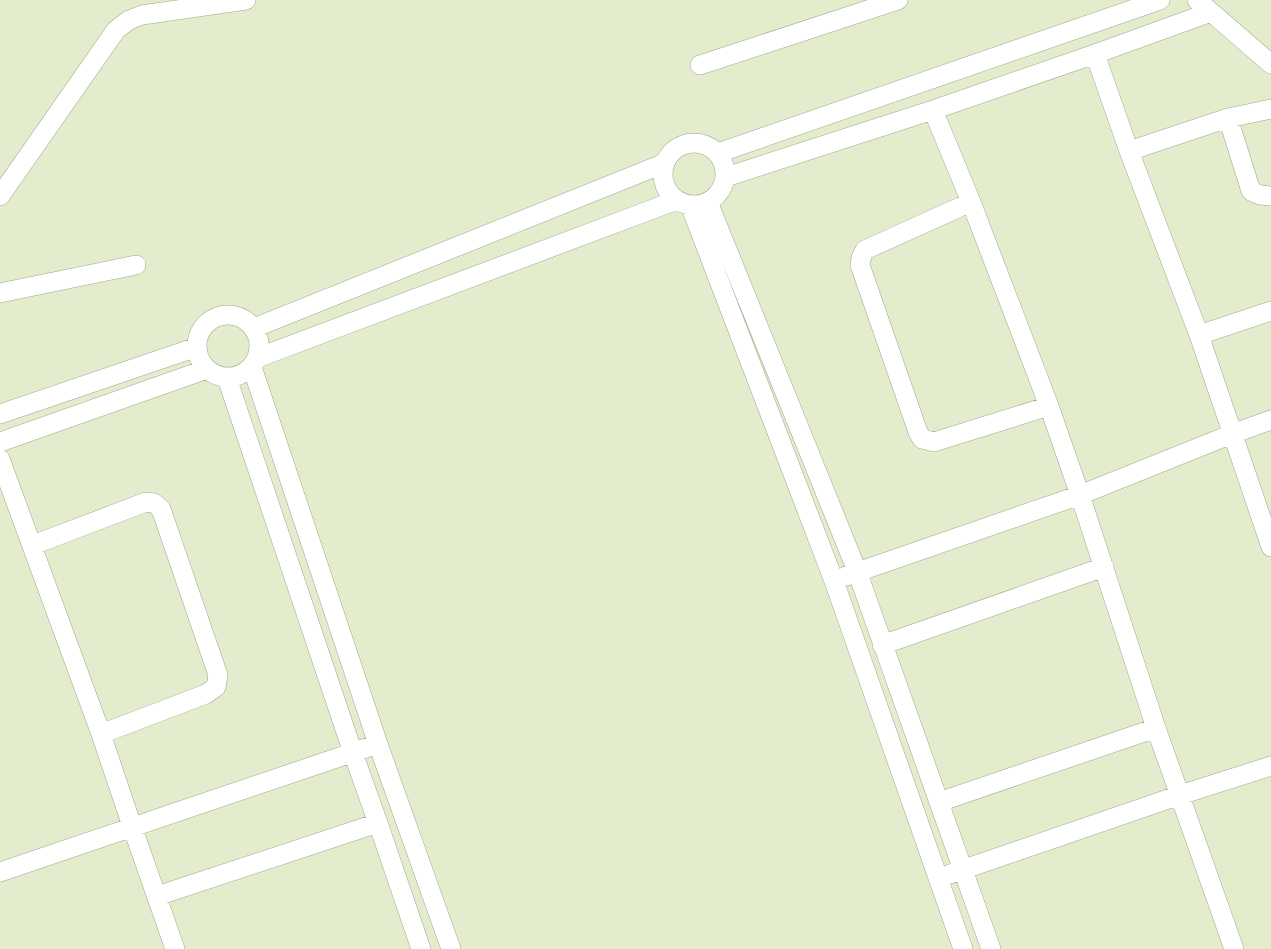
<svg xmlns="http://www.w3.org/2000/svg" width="1271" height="949" font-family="'Varela Round',sans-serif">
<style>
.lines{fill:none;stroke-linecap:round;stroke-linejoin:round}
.street-casing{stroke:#9fa88a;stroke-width:20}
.street{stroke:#fff;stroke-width:19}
</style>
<rect width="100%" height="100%" fill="#e3eccd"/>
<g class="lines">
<g class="street-casing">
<path id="street" d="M1197 0 1271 64
M1095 54 1129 151 1199 335 1271 547
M700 65 898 0
M933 110 971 202 1049 406 1080 495 1156 728 1234 949
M1228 118 1251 191 1260 195 1271 196
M663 174a31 31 0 1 1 62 0a31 31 0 1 1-62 0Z
M1129 151 1228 118 1271 109
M718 153 1160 0
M726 177 933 110 1095 54 1211 12
M0 196 116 30 129 20 142 15 246 0
M708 202 857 571 991 949
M971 202 865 250 861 258 860 265 918 432 922 439 934 442 1049 406
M690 205 834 581 963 949
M0 293 136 265
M197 346a31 31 0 1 1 62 0a31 31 0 1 1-62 0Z
M254 328 665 163
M1199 335 1271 311
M257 358 677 200
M252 367 378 744 451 949
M227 378 353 753 378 823 421 949
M0 414 197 347
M0 442 207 369
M0 459 101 734 132 826 175 949
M33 545 146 502 154 503 161 509 218 675 216 687 206 694 101 734
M846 576 1080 495 1232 434 1271 420
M882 645 1104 567
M939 802 1156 728
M0 872 378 744
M950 874 1180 795 1271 766
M157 896 378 823"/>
</g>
<use href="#street" class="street"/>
</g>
</svg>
